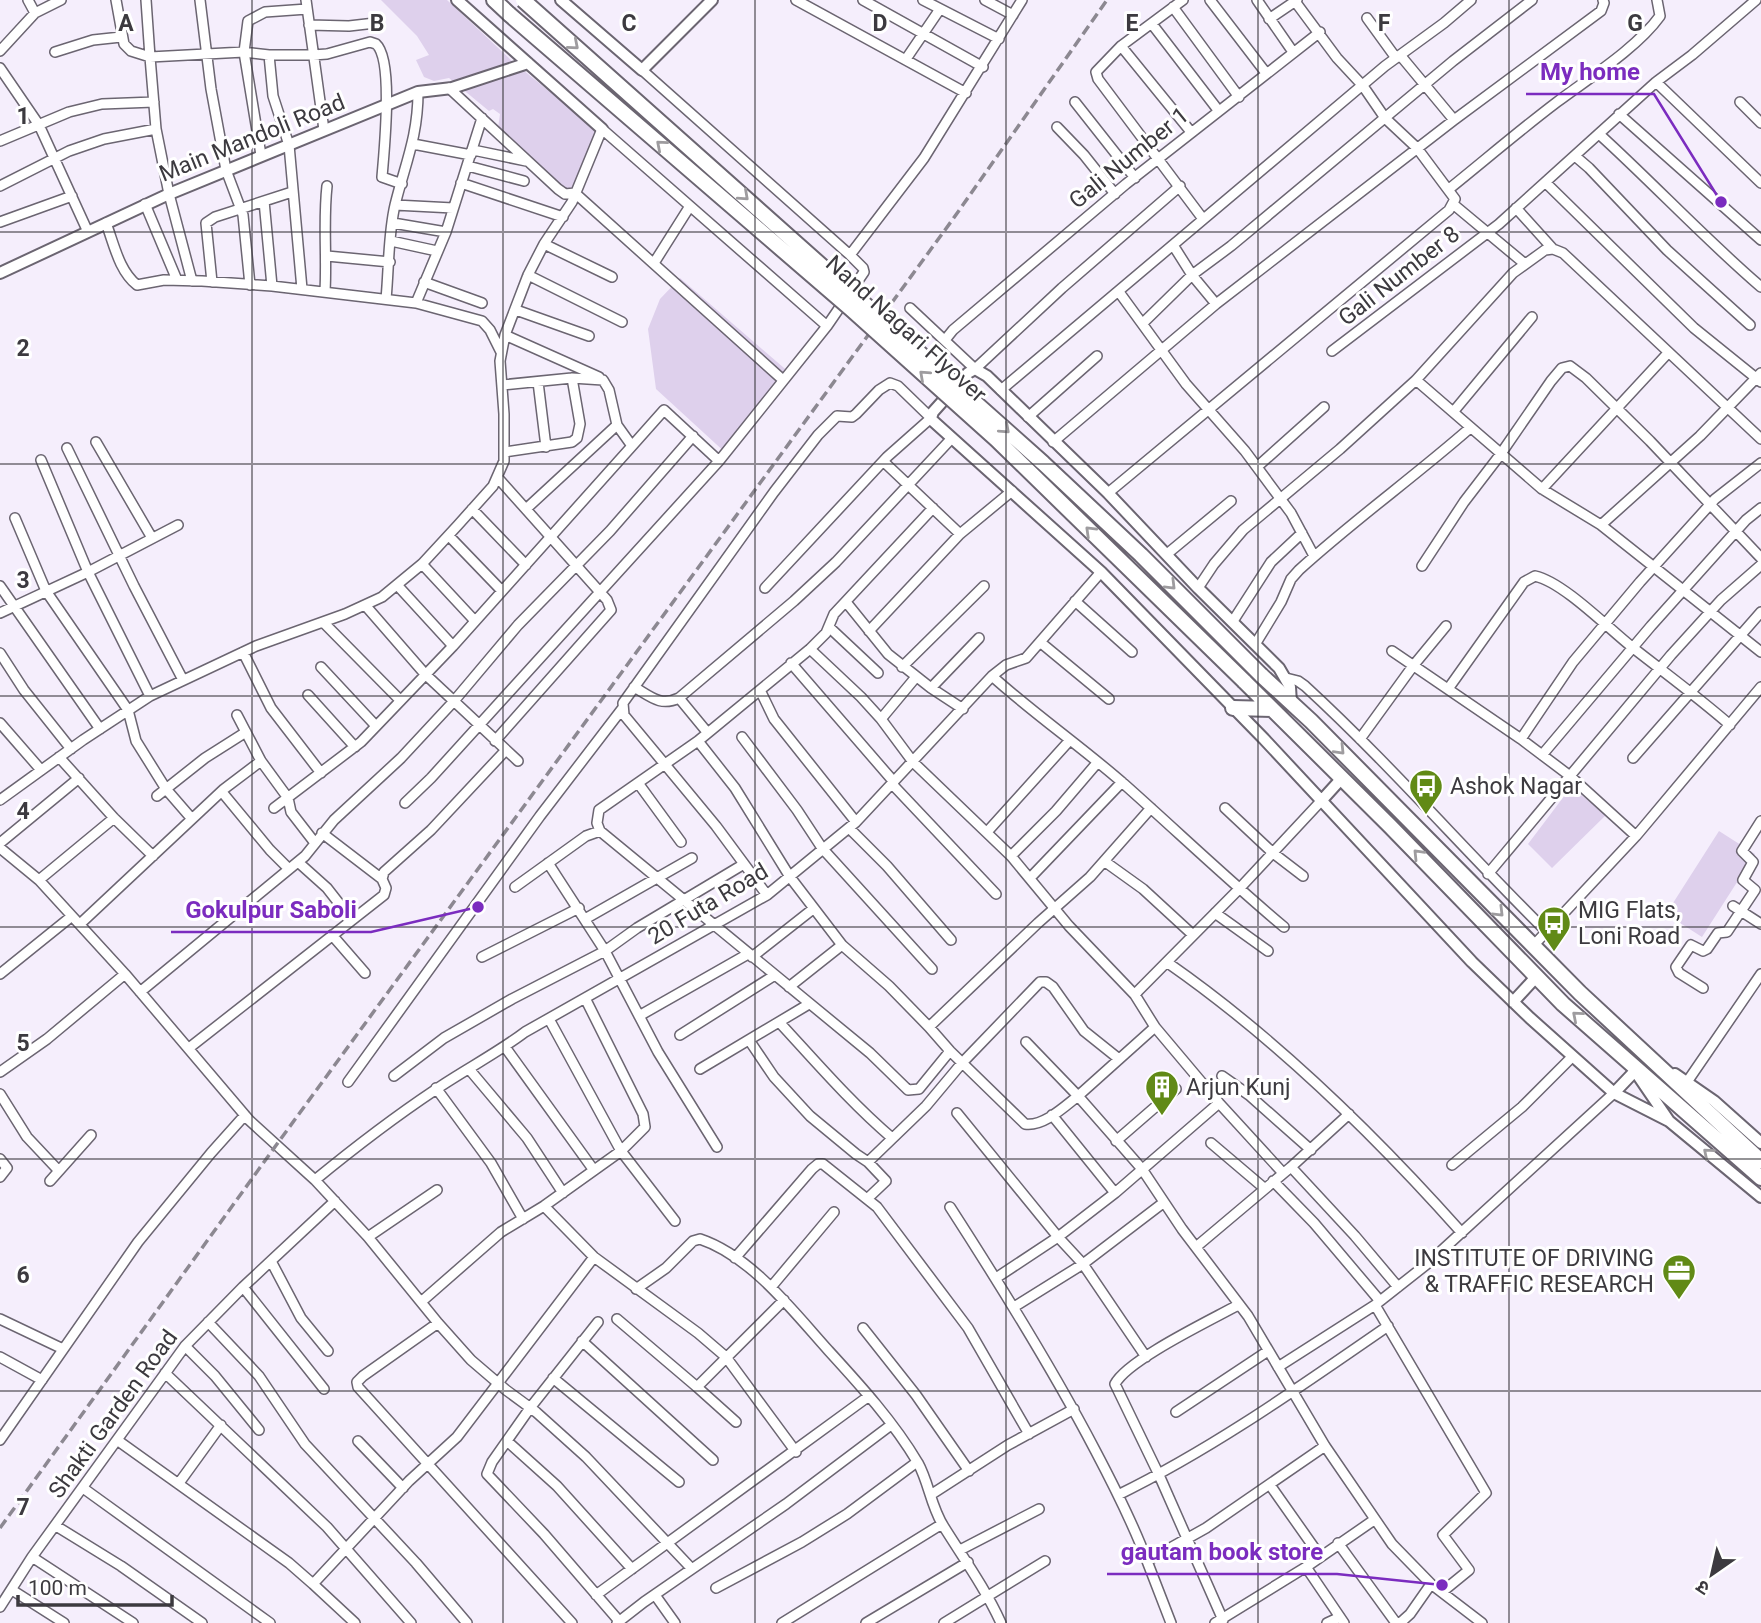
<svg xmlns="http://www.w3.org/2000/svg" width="1761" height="1623" font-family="Roboto,'Noto Sans Devanagari',sans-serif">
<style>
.green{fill:#ded0ec}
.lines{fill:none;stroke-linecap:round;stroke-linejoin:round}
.minor-casing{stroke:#6b6571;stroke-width:12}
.tertiary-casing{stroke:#6b6571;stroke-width:14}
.trunk-casing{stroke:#6b6571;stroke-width:18}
.minor{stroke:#fff;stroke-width:9}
.tertiary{stroke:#fff;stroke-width:10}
.trunk{stroke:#fff;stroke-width:14}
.rail{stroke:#8c8891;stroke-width:3.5;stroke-dasharray:10 5;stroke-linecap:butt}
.trunk-bridge-casing{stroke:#6b6571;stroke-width:18;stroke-linecap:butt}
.trunk-bridge{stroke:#fff;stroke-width:14}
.oneway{stroke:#9e9c9f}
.grid{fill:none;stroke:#3c3a3f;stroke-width:2;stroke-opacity:0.55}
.labels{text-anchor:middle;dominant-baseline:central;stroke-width:6;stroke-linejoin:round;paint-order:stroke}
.street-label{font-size:23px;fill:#3c3a3f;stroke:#fff}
.poi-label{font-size:23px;fill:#3c3a3f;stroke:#fff;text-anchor:start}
.grid-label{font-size:23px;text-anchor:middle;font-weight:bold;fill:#3c3a3f;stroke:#fff;stroke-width:6;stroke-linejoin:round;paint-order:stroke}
.leader{fill:none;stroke:#7b2cbf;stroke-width:2.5}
.callout-dot{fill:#7b2cbf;stroke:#fff;stroke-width:2.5}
.callout-label{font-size:24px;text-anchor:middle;font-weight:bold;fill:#7b2cbf;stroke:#fff;stroke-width:6;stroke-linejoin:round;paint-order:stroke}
</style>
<rect width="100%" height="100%" fill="#f5eefc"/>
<path class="green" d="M381 0H447L512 61 598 131 574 190 564 191 498 128 500 114 493 109 489 111 449 78 434 81 424 77 416 60 429 55 417 36Z
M680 278 791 374 728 455 656 389 648 329 660 299Z
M1571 787 1606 815 1552 868 1528 844Z
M1719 831 1755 854 1702 937 1666 914Z"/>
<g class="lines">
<g class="minor-casing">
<path id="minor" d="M28 0 35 13
M116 0 124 44 131 51 150 57 156 129 169 194 192 281
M146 0 150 57 244 52 269 55H313L327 54 370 42 376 44C394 60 384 151 382 177L402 184
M200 0 211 89 226 170 243 215 250 285
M306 0 324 130
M796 0 966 93
M863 0 983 67
M923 0 999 39
M985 0 1013 15
M1183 0 1121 46 1096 72 1098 79 1203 219
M1210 0 1266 73
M1257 0 1293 52
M1173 7 1239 97
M1367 18 1396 58
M1269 19 1297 0
M1152 24 1218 110
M309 25 349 26 375 23
M1121 46 1191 132
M0 51 35 13 61 0
M55 52 93 40 121 37
M269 55 273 96 289 145 302 289
M1400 55 1454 120
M906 59 940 9
M0 68 39 125 88 232
M642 70 850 255 863 268 864 272 827 326 719 461
M1656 82 1761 183
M449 88 558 189 565 194 575 193
M1075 102 1135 178
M1740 102 1761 123
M1619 114 1761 240
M1057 127 1084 155 1115 194
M1599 134C1654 184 1705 239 1761 287
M0 141 69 112 102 104 154 102
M413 144 471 155
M473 150 526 161
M261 155 244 52 248 21 265 12 307 9
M1575 156 1589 168 1667 250 1750 325
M468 166 524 181
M461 183 563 217
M1546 183 1694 328 1761 382
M0 186 69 151 104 139 156 129
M1449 189C1485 160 1520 130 1557 102 1589 78 1637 48 1660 16L1657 0
M575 193 783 380
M264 201 272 286
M145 204 177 280
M1453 204 1525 264
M395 205 453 208
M1516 208 1553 249
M0 222 72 196
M106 223C114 244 119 271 137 285L164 280 202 281 272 286 416 303 482 321 490 330 501 352
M393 223 446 232
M391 241 437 251
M544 244 612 277
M1173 245 1192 275 1216 304
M850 255 924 158 1022 0
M327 256 390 262
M654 263 690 206
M528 275 622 322
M212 282 206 223 215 217 292 192
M424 282 482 303
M325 291C327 256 323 221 327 186
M1119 292 1186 384 1245 451 1291 513 1314 556
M386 299C389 268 388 235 395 205 405 164 418 137 418 92
M416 303 446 232 482 118
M910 308 975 369 1062 288 1180 186
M516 310 589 336
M1143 323 1192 275 1231 246 1453 61 1532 0
M505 335 599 377
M945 340 953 330 1126 184 1320 32
M1332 351 1499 224 1656 82 1692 55 1756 0
M1416 380 1542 489 1601 525 1700 436 1761 373
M538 382 546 447
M1001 390 1385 66 1444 23 1471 0
M1454 411 1532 317
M1028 417 1097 356
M96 442 152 538
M1053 442 1216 304 1454 120 1601 11 1604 3 1603 0
M67 448 134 586 183 680
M505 452 572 442 577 438 580 424 572 378
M41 460 88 572 150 696
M884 462 960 534
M1257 467 1324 407
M1542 489 1668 353
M1108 493 1449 210 1455 199 1417 148 1385 118 1363 86 1337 58 1294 0
M472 509 526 565
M526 509 617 425
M15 518 46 591 128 710 136 741 166 789 192 819
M1601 525 1761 652
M449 536 502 591
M1167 554 1231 501
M422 564 475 621
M1422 566 1464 502 1500 455 1551 381 1562 368 1570 366 1586 378 1650 441 1761 558
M0 586 100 729
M398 586 453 646
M765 588 887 457 931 418 898 386 890 383 879 390 856 414 852 417 837 416 818 435 774 492 623 703 624 715 716 826 767 895
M1198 588 1214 564 1243 530 1340 449 1416 380 1513 273 1545 250 1553 249 1563 253 1761 439
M1075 601 1132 652
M846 602 888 654 931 688 963 709
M365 605 425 674 518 761
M0 613 88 572 178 525
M1233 621 1271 562 1302 533
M324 623 400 700
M830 628 878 673
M869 631 960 534 1012 491
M1040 642 1109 699
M1256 643 1281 602 1291 579 1299 570C1354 520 1414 477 1470 428
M810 649 861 697 881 719 913 762 1011 856 1069 926 1135 995
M1392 651 1521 739 1570 776 1636 836
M243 652 271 708 321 773
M0 653 24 690 71 749
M791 663 894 782
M321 667 376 726
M902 667 984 586
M992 676C1034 714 1082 747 1124 784 1178 832 1229 881 1284 927
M1286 678 1298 681 1305 686C1390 764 1465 851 1547 932
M634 687C650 696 660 707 679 698L794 601 836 562 952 438
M931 688 979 638
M1448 689 1524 582 1535 576C1563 582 1608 628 1632 647 1665 673 1698 697 1730 725
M760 690 774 719 856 822
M308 695 355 747
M679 698 707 732
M237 715 261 761 288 798 291 812 315 843
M881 719 916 677
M0 723 41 770
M742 737 797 810 822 848 932 969
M1360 739 1413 666 1446 626
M1521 739 1573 662 1640 582 1715 499 1761 463
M495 741 611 610 607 600 498 478
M698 741 735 788 790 877 842 945 889 986 929 1027 950 1051 1025 1124C1043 1127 1064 1107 1078 1096L1026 1042
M1542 755 1651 626 1746 520 1761 508
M59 757 114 818 153 856
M1633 758 1761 612
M638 783 681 842
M892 784 996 894
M222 792 270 850 289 869
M157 796 205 758 246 732
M0 800 83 740 150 696 256 646 345 614 382 597 422 564 458 525 493 486 504 461V414L500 361 505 335 528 275 544 244 572 202 602 129 827 326
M1322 800 1239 889 1138 991 1135 995 1155 1027 1078 1096 1142 1169 1182 1229 1248 1316 1325 1446 1392 1544 1431 1584 1482 1623
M405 803 431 778 719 461 664 410 632 446 617 425 609 390 603 380 572 378 502 385
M274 808 361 742 453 646 632 446
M1225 808 1273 853 1303 876
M849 828 887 866 951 940
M600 831 597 823 599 810 698 741 810 649 826 633 834 614 933 508
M987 832 1070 740
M322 833 382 879
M0 843 79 778
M0 848 39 880 125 974 249 1120 315 1180 368 1237 438 1323 471 1360 506 1390 536 1412 586 1457 692 1569
M1011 856 1056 811 1097 763
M1104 861 1143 889 1193 935
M298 862 327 888 352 920
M548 863 605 951 658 1052 717 1147
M1488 874 1671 655 1721 600 1761 565
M1030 878 1122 782
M39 880 114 818
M515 887 586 836 600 831 870 1053 908 1090 919 1089 950 1051
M1733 906 1761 924
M1215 913 1268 951
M585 919 692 858
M80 924 224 789 261 761
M332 935 365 973
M1533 946 1636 836 1761 687
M482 957 579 908
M752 957 813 909
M1168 963C1277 1039 1373 1133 1462 1233
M0 974 72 916
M789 987 842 945
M1703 988 1679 973 1676 967 1691 945 1703 951 1707 949 1718 933 1727 932 1755 890 1743 880 1753 862 1742 851 1761 821
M140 992 305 856 334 820 401 758 454 701 518 625 610 531 693 436
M639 1016 748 954
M549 1019 621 1151 675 1221
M779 1022C816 1062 850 1102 892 1138
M929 1027 1038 923 1090 877 1151 808
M1155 1027 1219 1103 1283 1173
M680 1035 775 975
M749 1040 774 1077 810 1116 856 1154 868 1162 886 1181 867 1199
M505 1047 593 1169
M189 1048 384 895 386 888 382 879 384 872 431 830 505 751
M469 1069 527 1138 563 1193
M700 1069 809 1004
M0 1072 47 1039 125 974
M394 1076 444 1038 512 999 605 951 637 928 744 864
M1222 1076 1249 1095 1311 1150
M348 1082 540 816 622 709
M1687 1082 1761 974
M436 1088 491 1163 523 1219
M0 1094 27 1137 59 1171
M957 1113 1058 1237 1083 1264 1146 1357
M1052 1115 1115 1193
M1116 1141 1176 1089
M1211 1143 1264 1188
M0 1159 7 1168 0 1177
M868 1162 926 1106 962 1063 1040 982H1046L1053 987 1084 1031 1119 1059
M1452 1165 1522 1107 1572 1057
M1291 1167 1355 1236 1398 1287
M315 1180C354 1148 393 1118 435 1090 464 1070 496 1054 525 1032L767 895 856 822 992 676 1006 665 1026 658 1101 572
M50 1181 91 1135
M1273 1181 1314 1223 1380 1301
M544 1206 594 1257 698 1333 726 1357 796 1452
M950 1207C1001 1286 1051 1366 1095 1450 1114 1486 1133 1523 1147 1561L1206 1528 1325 1446
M368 1237 437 1190
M1196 1247 1291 1167 1349 1114
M735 1258 812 1169 818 1164H823L877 1207 968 1328 1029 1434
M271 1261 301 1318 328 1351
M996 1278 1058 1237 1115 1193 1219 1103
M772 1286 834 1212
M243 1287 324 1389
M636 1289 666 1268 693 1241 700 1239C751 1256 793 1311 828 1350 860 1385 893 1421 918 1463 929 1483 931 1507 944 1527 964 1559 985 1588 1001 1623
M421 1302 501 1232 544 1206 621 1151 645 1127 643 1114 585 998
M1375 1305 1486 1493 1443 1535 1469 1570 1442 1592
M1014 1307 1083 1264 1163 1203
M0 1319 63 1349
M617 1319 697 1387 784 1300
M208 1322 259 1376 305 1444 416 1563 467 1623
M598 1322 530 1408 492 1462 487 1474 544 1534 619 1621
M438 1323 363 1376 357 1382 358 1387 572 1623
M863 1328 916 1395 969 1471
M582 1341 713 1460
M185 1346 215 1376 259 1430
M0 1357 42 1380
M1278 1367 1375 1305 1427 1264 1614 1093
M165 1373 327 1527 411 1623
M553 1378 679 1482
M697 1387 736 1422
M1176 1412 1268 1351
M0 1440 138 1242 211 1153 245 1115
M117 1440 289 1563 313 1584
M358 1441 403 1488
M507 1441 557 1486 632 1569
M179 1483 221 1425
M1270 1485 1320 1556
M83 1488 270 1623
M932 1494 1008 1445 1074 1409
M1118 1495C1214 1448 1301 1386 1388 1326
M56 1526 121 1566 202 1623
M1338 1543 1396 1623
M960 1550 1039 1509
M32 1557 133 1623
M1147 1561 1171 1623
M1306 1567 1344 1623
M716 1588 802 1542 847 1514 917 1462
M12 1590 64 1623
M596 1595 869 1396
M655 1595 675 1623
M0 1607 32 1557 185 1346 243 1287 335 1201
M1223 1620 1159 1475 1115 1384C1127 1360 1211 1320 1238 1305
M355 1623 313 1584 409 1481 457 1437 594 1257
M617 1623 644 1602 786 1504 891 1425
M782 1623 942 1524
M866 1623 968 1562
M944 1623 1045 1561
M1215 1623 1306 1567 1374 1520
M1327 1623 1340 1617
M1400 1623 1410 1614 1431 1584"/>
</g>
<g class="tertiary-casing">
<path id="tertiary" d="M457 0 602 129
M561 0 642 70 712 0
M0 273 169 194 418 92 452 88 528 63
M1291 703 1290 687 1279 668 1198 588 1108 493 987 376 975 369 968 373 933 412 931 418 933 421 1101 572 1264 739 1472 962 1530 1018 1614 1093 1669 1121
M1322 800 1342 778
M1513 1002 1536 977
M1637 1074 1669 1121 1761 1197
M1675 1074 1714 1101 1761 1143
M1614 1093 1635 1071"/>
</g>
<g class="trunk-casing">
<path id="trunk" d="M494 0 509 14
M1261 675 1311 721 1580 993 1761 1161
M1244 681 1390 826 1563 1004 1761 1178
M1233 708 1272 709"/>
</g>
<use href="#minor" class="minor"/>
<use href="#tertiary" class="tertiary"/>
<use href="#trunk" class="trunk"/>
<path class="rail" d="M0 1528 277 1144 953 219 1107 0"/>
<g class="trunk-bridge-casing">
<path id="trunk-bridge" d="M523 0 1043 463 1141 555 1261 675
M509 14 851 309 996 439 1244 681"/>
</g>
<use href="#trunk-bridge" class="trunk-bridge"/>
</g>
<defs><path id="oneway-chevron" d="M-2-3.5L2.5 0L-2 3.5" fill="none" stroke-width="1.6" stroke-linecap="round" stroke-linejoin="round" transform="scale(1.75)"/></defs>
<g class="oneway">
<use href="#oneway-chevron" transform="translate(574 45) rotate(41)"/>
<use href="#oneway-chevron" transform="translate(661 145) rotate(-139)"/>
<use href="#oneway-chevron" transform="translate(744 196) rotate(42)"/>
<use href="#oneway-chevron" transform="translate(924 375) rotate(-138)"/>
<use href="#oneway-chevron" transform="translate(1005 429) rotate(42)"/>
<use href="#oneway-chevron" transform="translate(1090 531) rotate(-136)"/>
<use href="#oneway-chevron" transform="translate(1171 585) rotate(45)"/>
<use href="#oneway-chevron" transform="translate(1340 750) rotate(46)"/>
<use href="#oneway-chevron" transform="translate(1418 854) rotate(-134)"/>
<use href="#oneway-chevron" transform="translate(1499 912) rotate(45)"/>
<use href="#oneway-chevron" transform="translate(1577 1016) rotate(-139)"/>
<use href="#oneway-chevron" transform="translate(1708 1153) rotate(-140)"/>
</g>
<path class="grid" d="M252 0V1623M503 0V1623M755 0V1623M1006 0V1623M1258 0V1623M1509 0V1623M0 232H1761M0 464H1761M0 696H1761M0 927H1761M0 1159H1761M0 1391H1761"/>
<defs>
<g id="bus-pin" transform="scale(1.75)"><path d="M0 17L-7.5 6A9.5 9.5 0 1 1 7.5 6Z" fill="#618a16" stroke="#fff"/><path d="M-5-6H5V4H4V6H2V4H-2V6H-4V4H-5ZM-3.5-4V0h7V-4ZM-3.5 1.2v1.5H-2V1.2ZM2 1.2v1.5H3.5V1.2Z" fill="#fff"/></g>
<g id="building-pin" transform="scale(1.75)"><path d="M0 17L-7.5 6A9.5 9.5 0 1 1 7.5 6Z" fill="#618a16" stroke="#fff"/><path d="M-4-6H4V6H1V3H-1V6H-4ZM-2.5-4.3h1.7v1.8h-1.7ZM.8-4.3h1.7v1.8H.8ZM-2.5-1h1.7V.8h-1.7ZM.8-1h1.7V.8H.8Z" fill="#fff"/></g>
<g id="office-pin" transform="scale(1.75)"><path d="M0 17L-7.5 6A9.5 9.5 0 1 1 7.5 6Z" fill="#618a16" stroke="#fff"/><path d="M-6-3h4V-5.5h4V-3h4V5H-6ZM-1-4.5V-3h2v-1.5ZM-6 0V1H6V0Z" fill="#fff"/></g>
</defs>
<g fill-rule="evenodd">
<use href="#bus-pin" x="1426" y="786"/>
<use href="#bus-pin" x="1554" y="923"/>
<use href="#building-pin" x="1162" y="1087"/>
<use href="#office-pin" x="1679" y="1271"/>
</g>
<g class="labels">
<g class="street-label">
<text transform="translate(252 138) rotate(-22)">Main Mandoli Road</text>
<text transform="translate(1129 158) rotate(-39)">Gali Number 1</text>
<text transform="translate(1399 276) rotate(-38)">Gali Number 8</text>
<text transform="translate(906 329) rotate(42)">Nand Nagari Flyover</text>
<text transform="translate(708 904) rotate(-31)">20 Futa Road</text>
<text transform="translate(113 1414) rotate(-54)">Shakti Garden Road</text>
</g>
<g class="poi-label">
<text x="1450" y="786">Ashok Nagar</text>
<text x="1578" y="910">MIG Flats,<tspan x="1578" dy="26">Loni Road</tspan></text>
<text x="1186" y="1087">Arjun Kunj</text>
<text x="1654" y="1258" text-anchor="end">INSTITUTE OF DRIVING<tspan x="1654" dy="26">&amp; TRAFFIC RESEARCH</tspan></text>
</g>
</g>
<g class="grid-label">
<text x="126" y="31">A</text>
<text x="377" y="31">B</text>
<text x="629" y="31">C</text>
<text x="880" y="31">D</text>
<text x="1132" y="31">E</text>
<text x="1384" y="31">F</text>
<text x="1635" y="31">G</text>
<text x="23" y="124">1</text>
<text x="23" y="356">2</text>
<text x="23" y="588">3</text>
<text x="23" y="819">4</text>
<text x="23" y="1051">5</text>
<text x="23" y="1283">6</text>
<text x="23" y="1515">7</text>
</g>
<path class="leader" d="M1721 202L1654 94H1526M478 907L371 932H171M1442 1585L1337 1574H1107"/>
<g class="callout-dot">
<circle cx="1721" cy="202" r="7"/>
<circle cx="478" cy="907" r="7"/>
<circle cx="1442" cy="1585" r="7"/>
</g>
<g class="callout-label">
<text x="1590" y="80">My home</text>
<text x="271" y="918">Gokulpur Saboli</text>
<text x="1222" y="1560">gautam book store</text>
</g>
<g transform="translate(1712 1574) rotate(214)" stroke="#ffffff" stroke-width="5" paint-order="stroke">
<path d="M0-5L12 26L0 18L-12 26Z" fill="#3c3a3f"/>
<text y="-10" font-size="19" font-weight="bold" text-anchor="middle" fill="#3c3a3f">उ</text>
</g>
<path d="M18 1595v10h154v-10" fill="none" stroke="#3c3a3f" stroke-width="3.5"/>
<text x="28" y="1595" font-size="21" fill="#3c3a3f" stroke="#ffffff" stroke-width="5" paint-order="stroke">100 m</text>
</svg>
